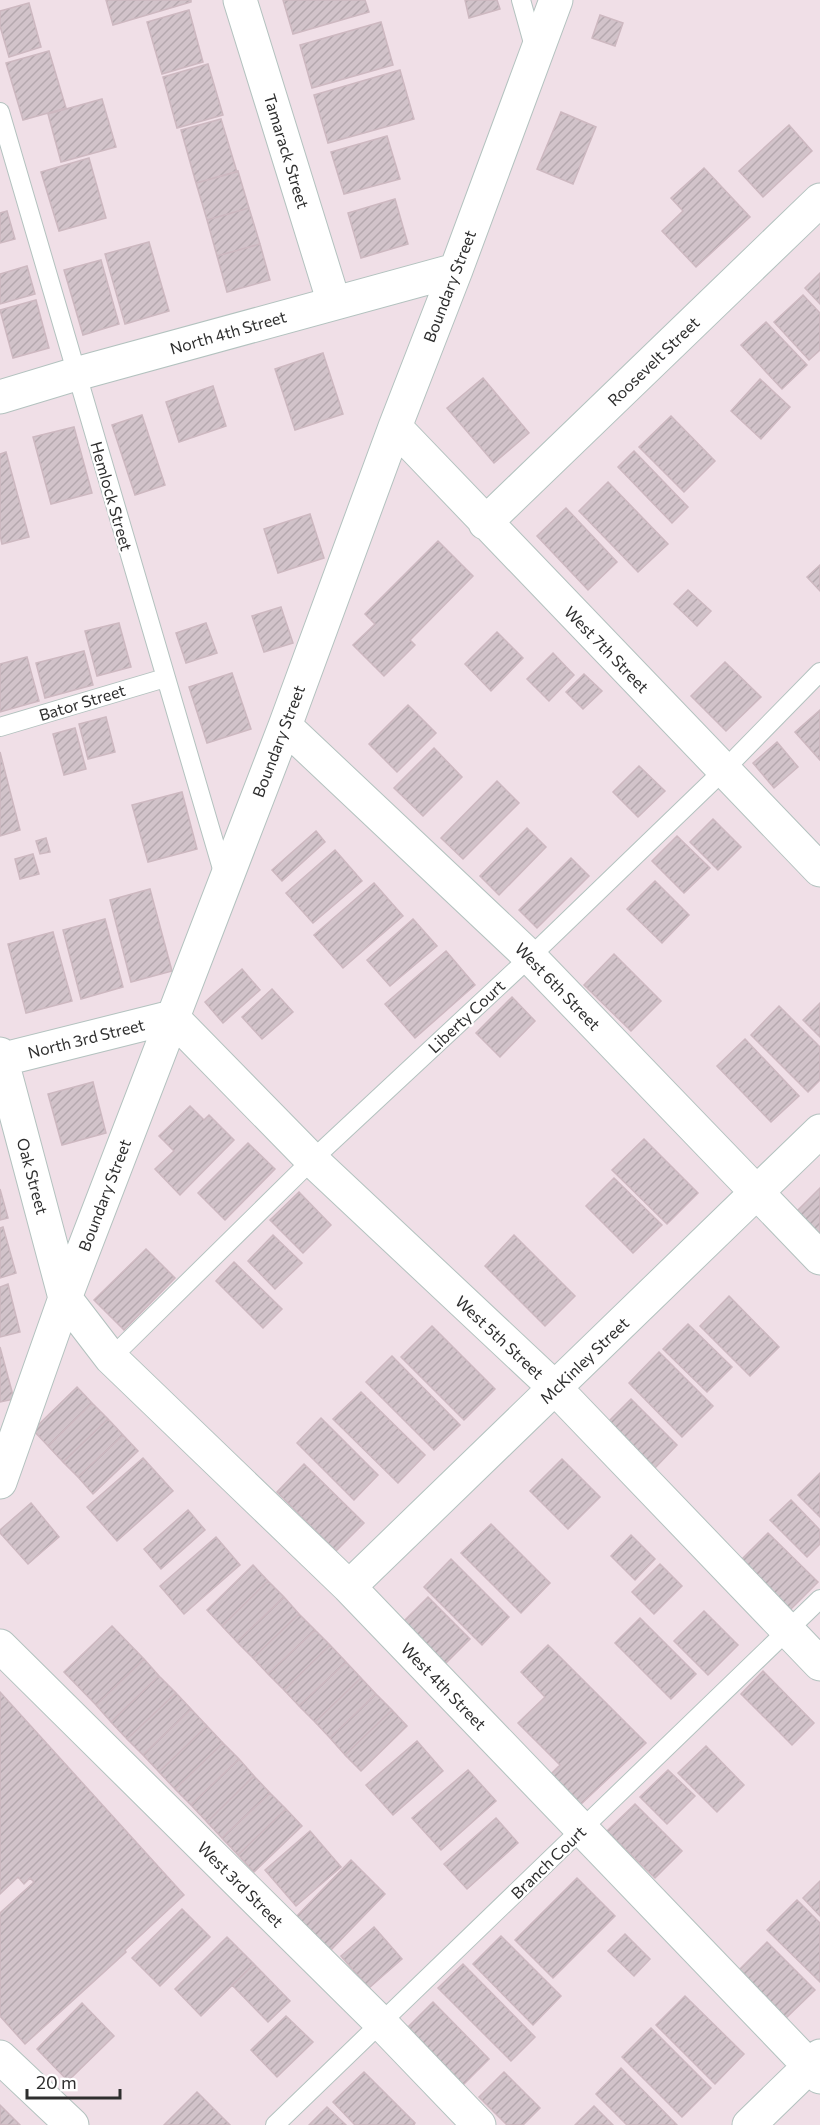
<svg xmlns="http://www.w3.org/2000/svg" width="820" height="2125" font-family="Commissioner,sans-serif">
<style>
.building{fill:url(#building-hatch);stroke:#cdb8c0;stroke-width:1.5}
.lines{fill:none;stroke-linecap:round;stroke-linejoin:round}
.service-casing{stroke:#b3c2bf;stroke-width:20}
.minor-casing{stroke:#b3c2bf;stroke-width:35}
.service{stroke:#fff;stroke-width:18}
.minor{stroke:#fff;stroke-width:33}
.labels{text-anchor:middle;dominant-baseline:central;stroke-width:4.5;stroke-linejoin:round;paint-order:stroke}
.street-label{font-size:16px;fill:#2e2e2e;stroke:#fff}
</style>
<defs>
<pattern id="building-hatch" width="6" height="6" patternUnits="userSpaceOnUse" patternTransform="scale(1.5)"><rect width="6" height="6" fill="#d2c3ca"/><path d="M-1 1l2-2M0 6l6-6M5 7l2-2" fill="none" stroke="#b5a8ae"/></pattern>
</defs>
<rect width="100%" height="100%" fill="#f0dfe7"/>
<path class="building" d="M106 0H191V2L113 25Z
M283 0H365L369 12 293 34Z
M465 0H497L500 9 469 18Z
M29 3 41 47 9 57 0 26V11Z
M189 10 203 62 162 74 147 22Z
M600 15 623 23 615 46 592 38Z
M381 22 393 65 312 88 300 45Z
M49 51 66 108 23 120 6 63Z
M208 64 223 115 177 128 163 77Z
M400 70 414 119 328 143 314 95Z
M102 99 116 147 61 162 48 114Z
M561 112 596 127 573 184 537 169Z
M221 119 237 172 196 183 181 130Z
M789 125 812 151 763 197 739 171Z
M387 136 400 179 344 194 331 152Z
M89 158 106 218 59 231 41 172Z
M704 168 750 217 696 267 662 231 683 211 671 198Z
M238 171 249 208 207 220 196 183Z
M395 199 408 244 361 258 348 213Z
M249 208 260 244 217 256 207 220Z
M7 211 15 239 0 243V213Z
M149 242 169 311 125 324 105 254Z
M260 244 270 280 227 292 217 256Z
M101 260 119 324 83 335 64 270Z
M27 266 35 294 0 304V274Z
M820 273V304L805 288Z
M803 295 820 313V350L809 360 774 322Z
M36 300 49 348 13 358 0 310Z
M766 322 807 365 782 389 741 345Z
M323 353 343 414 295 430 275 369Z
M483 378 529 433 494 463 447 408Z
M760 379 790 407 761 439 731 411Z
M213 386 226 426 179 442 166 402Z
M142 415 165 485 135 495 112 425Z
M671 416 715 461 684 492 639 447Z
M74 427 92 493 51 504 33 437Z
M634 451 688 507 672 523 618 467Z
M6 452 29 537 2 544 0 535V454Z
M608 482 668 544 638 572 579 511Z
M566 508 617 562 588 590 537 536Z
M310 514 324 558 278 573 264 529Z
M438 541 473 576 410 640 415 645 384 676 353 645 375 624 365 614Z
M820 565V591L807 577Z
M688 590 711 611 697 626 674 604Z
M281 607 293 643 264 652 252 616Z
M119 623 131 667 97 676 85 631Z
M206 623 217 653 186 663 176 633Z
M497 632 523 658 491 691 465 664Z
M84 651 93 685 45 698 36 663Z
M553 653 574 675 549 701 527 679Z
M27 657 39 701 0 712V664Z
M725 662 761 697 726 731 691 696Z
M232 673 251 729 207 743 189 687Z
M584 674 602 691 583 709 566 692Z
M408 705 436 733 397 772 369 744Z
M820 710V760L795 732Z
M106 717 115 752 88 759 79 724Z
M75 728 86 769 64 775 53 734Z
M777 742 798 767 774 788 753 763Z
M434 748 462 777 423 816 394 788Z
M0 752 20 830 0 836Z
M639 766 665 791 638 817 613 792Z
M497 781 519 803 463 859 441 838Z
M182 792 197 849 148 862 132 805Z
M713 819 741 847 718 870 690 842Z
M527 828 546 847 499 895 480 876Z
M316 831 325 842 282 881 272 870Z
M677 836 710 868 684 893 652 861Z
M46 838 50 852 40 854 36 841Z
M335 850 362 881 313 923 286 893Z
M33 854 39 874 20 879 15 859Z
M571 858 589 876 537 928 519 910Z
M655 881 689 915 662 943 627 909Z
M374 883 403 916 343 968 314 935Z
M150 889 172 971 131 982 110 900Z
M105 919 123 987 81 999 63 930Z
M413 919 437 946 390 986 367 960Z
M53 932 72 1001 26 1013 8 944Z
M446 951 475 985 415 1038 385 1004Z
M614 954 661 1001 631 1031 584 985Z
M242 969 260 990 223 1023 205 1002Z
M272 989 293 1012 262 1039 242 1017Z
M512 997 535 1021 500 1057 476 1033Z
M820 1003V1037L803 1020Z
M779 1006 820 1047V1080L808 1092 751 1035Z
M745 1039 799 1096 771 1122 717 1066Z
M93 1082 106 1133 62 1145 48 1094Z
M190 1106 204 1120 209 1115 234 1140 180 1195 155 1169 174 1151 159 1136Z
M644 1139 698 1193 667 1224 612 1170Z
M248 1143 275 1169 225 1220 198 1193Z
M614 1178 662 1225 633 1253 586 1206Z
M820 1188V1244L792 1216Z
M0 1189 8 1218 0 1220Z
M299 1192 331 1225 303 1253 270 1220Z
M3 1227 16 1273 0 1278V1228Z
M273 1235 302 1263 275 1289 248 1261Z
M514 1235 575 1296 545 1326 485 1266Z
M146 1249 175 1278 124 1330 94 1300Z
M234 1262 282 1309 263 1328 216 1281Z
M8 1284 20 1332 0 1337V1287Z
M729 1296 779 1347 750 1376 700 1326Z
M688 1324 732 1367 707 1392 663 1349Z
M432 1326 495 1389 464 1420 401 1357Z
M0 1347 14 1399 0 1402Z
M659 1352 713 1406 682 1437 629 1383Z
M392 1356 460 1425 434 1450 366 1382Z
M77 1387 92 1403 48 1446 33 1430Z
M361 1392 425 1455 398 1483 333 1419Z
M631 1399 677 1445 654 1469 608 1422Z
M92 1403 108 1419 63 1462 48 1446Z
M321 1418 378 1475 354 1500 297 1443Z
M108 1419 123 1435 78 1477 63 1462Z
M123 1435 138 1451 93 1494 78 1477Z
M143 1458 173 1491 117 1541 87 1507Z
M562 1459 600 1497 568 1529 530 1491Z
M304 1464 364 1523 336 1551 277 1492Z
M820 1473V1517L798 1495Z
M791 1500 820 1530V1544L807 1557 770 1520Z
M31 1503 59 1537 28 1564 0 1533V1530Z
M188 1510 205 1530 161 1569 144 1549Z
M491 1524 550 1583 521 1613 461 1553Z
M768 1533 818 1582 790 1610 741 1560Z
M631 1535 655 1559 635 1580 611 1556Z
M216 1537 240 1565 184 1614 160 1586Z
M451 1559 509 1617 482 1645 424 1587Z
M660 1564 682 1586 654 1614 632 1592Z
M253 1565 268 1581 222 1626 207 1610Z
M268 1581 284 1597 237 1642 222 1626Z
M284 1597 299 1614 253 1658 237 1642Z
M428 1597 470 1639 443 1666 401 1624Z
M704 1611 738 1645 708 1675 674 1641Z
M299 1614 315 1630 268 1674 253 1658Z
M640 1618 696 1674 671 1699 615 1643Z
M112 1626 144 1659 96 1705 64 1672Z
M315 1630 330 1645 284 1690 268 1674Z
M330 1645 346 1662 299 1706 284 1690Z
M548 1645 646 1743 579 1806 549 1776 560 1765 518 1723 545 1697 521 1672Z
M144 1659 159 1676 111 1722 96 1705Z
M346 1662 361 1678 315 1722 299 1706Z
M763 1671 814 1723 792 1745 741 1694Z
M159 1676 176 1693 127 1739 111 1722Z
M361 1678 376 1694 330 1738 315 1722Z
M0 1692 184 1895 125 1950 126 1952 25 2044 0 2016V1913L34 1882 30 1878 24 1884 18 1877 0 1894Z
M176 1693 191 1709 143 1755 127 1739Z
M376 1694 392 1710 345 1755 330 1738Z
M191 1709 207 1726 159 1772 143 1755Z
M392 1710 407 1726 361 1771 345 1755Z
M207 1726 223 1743 175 1789 159 1772Z
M417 1741 443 1771 393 1815 366 1785Z
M223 1743 239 1759 191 1805 175 1789Z
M706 1746 744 1785 717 1812 678 1773Z
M239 1759 254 1776 207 1822 191 1805Z
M468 1770 496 1801 441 1850 412 1818Z
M668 1770 695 1796 667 1824 640 1797Z
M254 1776 270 1793 222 1838 207 1822Z
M270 1793 286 1809 238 1855 222 1838Z
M635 1804 682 1851 655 1878 607 1831Z
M286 1809 302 1826 254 1872 238 1855Z
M496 1818 518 1843 467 1889 444 1864Z
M310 1831 341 1867 296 1906 265 1870Z
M351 1860 385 1894 329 1952 295 1918Z
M577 1878 615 1916 553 1978 515 1940Z
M820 1881V1916L803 1898Z
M797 1900 820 1923V1982L767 1930Z
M182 1909 210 1937 160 1986 132 1958Z
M374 1927 402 1959 369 1988 341 1956Z
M625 1934 650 1959 634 1976 608 1951Z
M501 1936 561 1996 533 2025 473 1964Z
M227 1937 254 1964 201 2016 175 1989Z
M767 1942 815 1990 785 2019 738 1971Z
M254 1964 290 2001 268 2022 232 1985Z
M463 1964 535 2037 511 2061 438 1988Z
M685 1996 744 2054 715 2084 656 2025Z
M433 2002 489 2059 459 2089 403 2032Z
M82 2003 114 2036 68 2081 37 2049Z
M286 2016 313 2042 277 2077 251 2050Z
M651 2028 711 2088 682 2117 622 2057Z
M621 2068 677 2125H627L596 2094Z
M364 2072 415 2123 414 2125H355L333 2102Z
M504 2072 540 2108 523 2125H507L479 2097Z
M197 2092 230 2125H164Z
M0 2105 20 2125H0Z
M594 2106 613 2125H575Z
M327 2107 346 2125H309Z"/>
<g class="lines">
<g class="service-casing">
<path id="service" d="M521 0 535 50
M0 112 225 879
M0 727 165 678
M111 1358 312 1160 530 957 724 770 820 672
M275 2125 820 1599"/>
</g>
<g class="minor-casing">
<path id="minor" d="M240 0 334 303
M0 397 76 374 456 270
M395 427 820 870
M485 523 820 200
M285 726 530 957 820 1258
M0 1054 65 1298 111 1358 349 1587 820 2077
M0 1060 172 1017 312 1160 555 1388 820 1664
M0 1482 65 1298 285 726 395 427 456 270 556 0
M349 1587 820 1131
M0 1646 381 2023 479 2125
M0 2057 72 2125
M749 2125 820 2056"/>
</g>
<use href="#service" class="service"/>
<use href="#minor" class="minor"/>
</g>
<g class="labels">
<g class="street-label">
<text transform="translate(287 151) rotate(73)">Tamarack Street</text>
<text transform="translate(449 286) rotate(-69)">Boundary Street</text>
<text transform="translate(228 332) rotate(-16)">North 4th Street</text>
<text transform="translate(653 361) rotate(-44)">Roosevelt Street</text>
<text transform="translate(112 496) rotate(74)">Hemlock Street</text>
<text transform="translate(607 649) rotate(46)">West 7th Street</text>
<text transform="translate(82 702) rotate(-17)">Bator Street</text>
<text transform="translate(278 741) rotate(-69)">Boundary Street</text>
<text transform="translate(558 986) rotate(46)">West 6th Street</text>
<text transform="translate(466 1016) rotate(-43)">Liberty Court</text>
<text transform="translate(86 1038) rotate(-14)">North 3rd Street</text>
<text transform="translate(33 1176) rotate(75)">Oak Street</text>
<text transform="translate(104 1195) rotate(-69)">Boundary Street</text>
<text transform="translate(500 1337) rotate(43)">West 5th Street</text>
<text transform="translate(584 1360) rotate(-44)">McKinley Street</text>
<text transform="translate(444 1686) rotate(46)">West 4th Street</text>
<text transform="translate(548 1862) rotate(-44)">Branch Court</text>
<text transform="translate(241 1884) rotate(45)">West 3rd Street</text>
</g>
</g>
<path d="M27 2089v9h93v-9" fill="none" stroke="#2e2e2e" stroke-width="3"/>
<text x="36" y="2089" font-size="18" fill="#2e2e2e" stroke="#ffffff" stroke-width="4.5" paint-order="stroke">20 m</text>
</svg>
